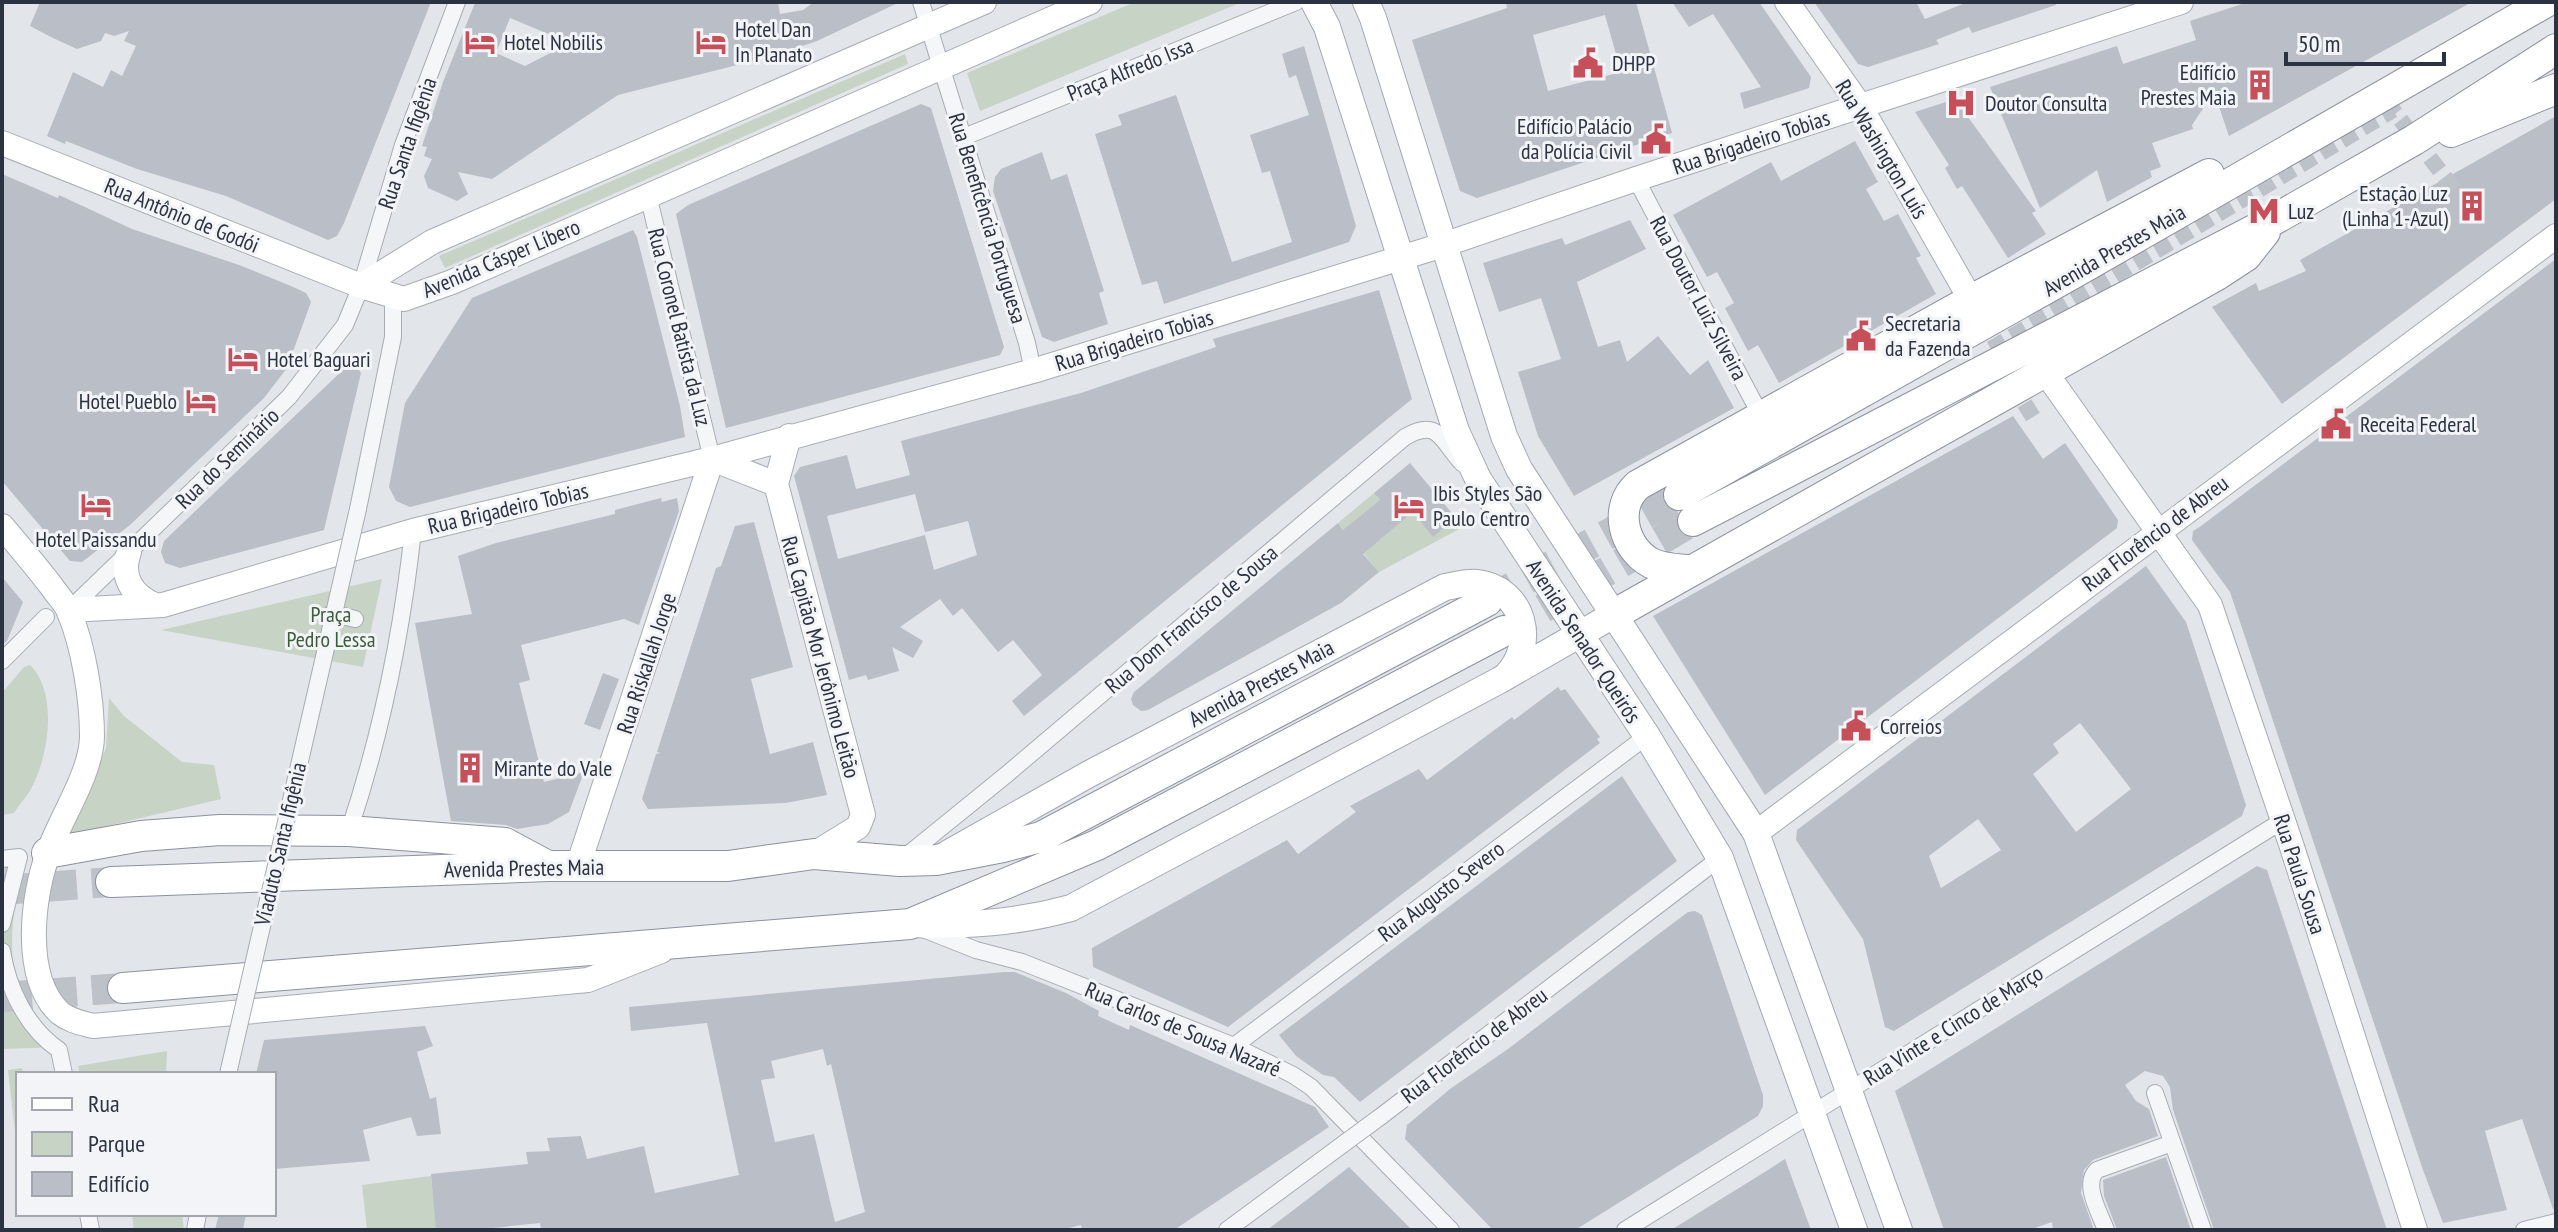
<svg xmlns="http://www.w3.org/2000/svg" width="2558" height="1232" font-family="'PT Sans Narrow',sans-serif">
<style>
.green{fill:#c7d3c4}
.building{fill:#babec6;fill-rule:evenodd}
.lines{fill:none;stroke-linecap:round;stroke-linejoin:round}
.street-tunnel{stroke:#bdc1c8;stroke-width:16;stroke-dasharray:16 8;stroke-linecap:butt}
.highway-tunnel{stroke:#bdc1c8;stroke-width:30;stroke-dasharray:30 15;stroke-linecap:butt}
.street-casing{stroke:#a7acb4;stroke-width:18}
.secondary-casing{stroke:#a7acb4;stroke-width:26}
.primary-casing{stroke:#a2a8b5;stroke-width:28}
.highway-casing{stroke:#8b919f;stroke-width:32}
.street{stroke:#f5f6f8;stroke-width:16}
.secondary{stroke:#fff;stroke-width:24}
.primary{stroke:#fff;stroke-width:26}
.highway{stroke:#fff;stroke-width:30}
.street-bridge-casing{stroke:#a7acb4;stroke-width:18;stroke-linecap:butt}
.street-bridge{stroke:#f5f6f8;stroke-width:16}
.labels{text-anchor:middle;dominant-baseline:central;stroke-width:6;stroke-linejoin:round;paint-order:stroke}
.poi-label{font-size:22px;fill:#2b3241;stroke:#f2f4f7;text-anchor:start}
.street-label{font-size:22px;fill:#2b3241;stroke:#f2f4f7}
.park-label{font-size:22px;fill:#3d5c39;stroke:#f2f4f7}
</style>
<rect width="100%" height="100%" fill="#e2e5ea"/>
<path class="green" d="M1135 2H1242L980 111 967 73Z
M905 54 908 64 445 268 439 256Z
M1374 493 1380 500 1357 519 1376 543 1413 512 1433 536 1456 518 1463 527 1379 572 1338 523Z
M382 579 363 667 161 630Z
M30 665C58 692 49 755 32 787 28 796 19 804 14 813L2 815V693L24 667Z
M109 698 124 716 182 762 214 765 221 799 69 835 106 748Z
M24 859C14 901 4 957 22 999 30 1016 49 1033 61 1047L2 1049V862Z
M167 1051 166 1074H80L78 1066Z
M22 1068 23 1074H18V1157L8 1070Z
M431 1176 437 1230H367L362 1185Z
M132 1214H182L184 1230H134Z"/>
<path class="building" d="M40 2H431L344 223 337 236 328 240 226 196 137 169 66 141 65 144 47 136 73 72 103 87 111 70 122 76 136 46 124 41 129 31 114 36 105 33 101 41 77 49 53 38 30 26Z
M473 2H778L780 14 803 10 814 2H900L817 41 773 56 618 95 492 179 458 172 468 194 457 201 428 188 424 176 432 159 424 156 427 147 422 146 443 82 475 3ZM510 18 570 43 525 66 496 53Z
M1506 2H1636L1672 133 1477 198 1460 191 1412 40 1507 8ZM1605 15 1621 72 1548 91 1533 35Z
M1672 2H1759L1811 77 1809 88 1744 109 1740 93 1761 87 1713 14 1689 27Z
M1814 2H1916L1925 19 1968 2H2056V5L1972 33 1969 27 1936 40 1939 44 1868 67 1858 64Z
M2248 2H2472L2229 136 2214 92 2192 125 2193 129 2152 143 2161 167 2150 171 2152 177 2107 202 2097 170 2040 208 1990 87 2117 46 2123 64 2196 40 2190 21Z
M1304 46 1356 226 1349 242 1164 304 1157 281 1142 285 1095 134 1122 125 1118 115 1176 95 1232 262 1292 242 1270 171 1262 173 1250 135 1309 115 1296 75 1289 78 1282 54Z
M1955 99 2036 211 2032 213 2046 234 2008 258 1962 186 1957 189 1945 168 1949 165 1915 112Z
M921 104 931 108 1004 347 1000 355 726 428 676 214 688 205Z
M2556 116V199L2282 404 2212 307 2256 283 2259 291 2306 271 2300 260Z
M1855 141 1878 182 1866 189 1884 221 1898 214 1921 256 1916 258 1936 294 1779 383 1758 345 1748 351 1725 308 1734 303 1717 272 1707 277 1673 215 1771 162 1781 181Z
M1042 152 1051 180 1067 174 1104 291 1099 293 1108 324 1054 342 1042 337 993 191 995 177 1001 169Z
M2 174 58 198 59 195 132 229 239 265 291 286 306 293 311 302 287 368 264 398 130 525 82 562 70 561 2 481Z
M1630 220 1646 249 1577 282 1598 347 1620 340 1627 362 1658 336 1690 375 1708 360 1734 408 1574 496 1538 436 1518 372 1561 359 1541 298 1499 312 1483 263 1562 238 1565 245Z
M633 230 637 237 680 406 685 437 410 507 396 501 389 487 405 403 472 298Z
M2556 259V1209H2553L2522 1119 2485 1131 2507 1210 2443 1223 2423 1170 2230 592 2192 540 2193 531 2201 526Z
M1379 290 1412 399 1024 716 1012 701 1042 675 1013 640 998 652 962 608 953 616 940 599 900 627 923 641 913 658 892 647 899 671 868 680 866 675 849 680 794 476 800 467 847 455 856 489 910 475 901 441 1081 393 1216 347 1213 339ZM915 494 925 532 968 521 977 555 934 570 925 535 838 559 827 516Z
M348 365H356L361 373 324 530 180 568 165 563 161 552 164 541Z
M2013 416 2043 459 2065 443 2118 520 2117 528 1765 795 1653 616Z
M1410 463 1456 518 1433 537 1413 512 1363 554 1379 572 1341 603 1148 710 1141 711 1133 705 1131 699 1134 692 1338 523 1343 530 1380 500 1374 493Z
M661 498 662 502 677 498 679 511 639 625 624 619 521 645 530 680 519 683 544 782 584 772 569 812 548 824 517 829 506 825 451 821 415 623 472 614 458 556 496 543 615 514V510Z
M754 522 793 667 751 679 770 754 813 742 827 795 786 803 648 809 642 799 656 754 661 753 657 752 716 568 721 566 735 526Z
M2146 566 2186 622 2246 805 2242 816 1894 1031 1885 1027 1863 939 1796 840 1797 830ZM2080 723 2131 789 2076 832 2033 774 2059 753 2053 744ZM1978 819 2001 850 1941 888 1929 856Z
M2 577 23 602 7 641 2 645Z
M603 673 619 679 600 730 584 724Z
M1558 687 1561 691 1565 689 1600 737 1597 739 1600 743 1228 1027 1093 967 1092 948 1287 840 1298 854 1356 812 1350 806 1419 769 1427 780 1512 717 1514 720Z
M1622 776 1677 861 1360 1102 1334 1077 1323 1075 1296 1056 1279 1035Z
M2257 866 2267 870 2387 1230H2214L2173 1110 2170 1087 2163 1076 2145 1071 2125 1085 2136 1101 2149 1109 2158 1136 2093 1160 2084 1170 2081 1193 2094 1230H2053L2052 1222 2029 1230H1944L1895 1091Z
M1695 911 1702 915 1763 1095V1106L1758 1116 1575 1230H1493L1405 1139 1407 1125 1450 1089 1508 1049 1652 939 1688 912Z
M1004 972H1015L1066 993 1099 1011 1098 1016 1129 1030 1130 1025 1315 1107 1329 1127 1174 1230H1082L1081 1225 1061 1230H541L540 1223 473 1230H436L431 1174 528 1164 526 1152 550 1151 547 1138 581 1136 587 1159 644 1146 655 1193 739 1175 707 1023 631 1031 629 1007ZM823 1049 827 1066 831 1064 865 1212 835 1222 814 1134 775 1142 761 1080 775 1078 771 1061Z
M425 1026 433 1046 417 1052 430 1099 436 1097 441 1134 417 1136 411 1117 363 1130 370 1161 274 1169V1074H256L264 1040Z
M2166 1157 2191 1230H2117L2104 1196 2103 1180Z
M1785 1159 1811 1230H1671L1768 1170Z
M1349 1167 1412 1230H1267L1300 1205Z
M219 1214H246L243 1230H215Z"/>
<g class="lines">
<path class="street-tunnel" d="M1991 349 2393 110 2457 193
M2012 383 2036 422"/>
<path class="highway-tunnel" d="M1487 601 1679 495
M1504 631 1693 521
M2 890 111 882
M2 997 123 988"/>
<g class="street-casing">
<path id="street" d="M921 2 1027 343 1033 371
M964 137 1296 2
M1636 179 1761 416
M648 195 712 459
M358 509 393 337V297
M69 610 289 397 345 325 361 286 403 145 457 2
M332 613 355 619
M2 661 46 617
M349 831C381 735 402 632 413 531
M905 857 1006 775 1405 437C1440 417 1441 442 1463 464
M2 859 19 857 2 924
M923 929 976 950 1022 962 1234 1046 1293 1075 1311 1087 1451 1230
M2 951C8 989 27 1028 59 1050L64 1074
M1234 1046 1647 736
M2155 1093 2203 1230
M1380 1117 1720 858
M88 1214 91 1230
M195 1230 198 1214
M1227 1230 1346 1142
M1625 1230 2282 821
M2106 1230C2100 1213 2082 1184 2097 1170L2172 1143
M2524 1230 2556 1222"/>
</g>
<g class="secondary-casing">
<path id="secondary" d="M1787 2 1860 106 1971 300
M2 143 361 286 404 299 452 282 1090 2
M361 286 432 242 984 2
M2046 373 2210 605 2292 847 2415 1230
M789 436 776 484 863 815 858 827 814 854
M712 459 776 484
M2 526C19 546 36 566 52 587 57 595 66 603 69 612 84 647 92 700 92 737 91 774 61 817 49 851 32 895 22 978 60 1013 70 1021 82 1023 93 1026L588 980 661 951
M129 552C120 576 132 596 155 605
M69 610 163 605 413 531 712 459 1033 371 1443 245 1636 179 2181 2
M1756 833 2556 236
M578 866 712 459"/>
</g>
<g class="primary-casing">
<path id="primary" d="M1314 2 1327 27 1456 431 1478 479 1647 736 1720 858 1854 1230
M1366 2 1373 18 1504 436 1519 469 1756 833 1899 1230
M947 854 1089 774 1445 587C1456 585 1467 582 1477 583 1525 589 1537 645 1506 676
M910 924C966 926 1017 923 1071 908L1500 680 1615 614"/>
</g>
<g class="highway-casing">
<path id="highway" d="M2451 132 2556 89
M1679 495 2081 269 2546 2
M1693 521 2277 218 2414 140 2556 49
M1689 570C1676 569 1663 569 1651 563 1623 548 1613 507 1638 485L1971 300 2209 174
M1615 614 2217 275 2246 256 2265 232
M47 853 141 836 220 830 349 831 505 843 546 865
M111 882 548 866H728L814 854 900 861 936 860 1003 847 1041 837 1487 601
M123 988 910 924 1097 845 1504 631"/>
</g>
<use href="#street" class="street"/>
<use href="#secondary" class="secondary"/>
<use href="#primary" class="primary"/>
<use href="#highway" class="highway"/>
<g class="street-bridge-casing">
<path id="street-bridge" d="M228 1074 358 509
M1346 1142 1380 1117"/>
</g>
<use href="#street-bridge" class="street-bridge"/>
</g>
<defs>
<g id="hotel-bare" transform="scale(2.4)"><path d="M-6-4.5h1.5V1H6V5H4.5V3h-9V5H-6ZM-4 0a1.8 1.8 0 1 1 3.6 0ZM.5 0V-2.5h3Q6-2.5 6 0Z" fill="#c65059" stroke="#f2f4f7" stroke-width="2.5" paint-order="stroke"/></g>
<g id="civic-bare" transform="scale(2.4)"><path d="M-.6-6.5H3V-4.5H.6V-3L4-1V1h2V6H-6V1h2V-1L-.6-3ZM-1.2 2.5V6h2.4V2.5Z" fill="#c65059" stroke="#f2f4f7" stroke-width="2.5" paint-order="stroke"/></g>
<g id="building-bare" transform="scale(2.4)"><path d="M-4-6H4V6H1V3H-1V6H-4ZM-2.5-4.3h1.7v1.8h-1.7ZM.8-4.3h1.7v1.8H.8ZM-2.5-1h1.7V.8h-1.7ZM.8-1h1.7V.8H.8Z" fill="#c65059" stroke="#f2f4f7" stroke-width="2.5" paint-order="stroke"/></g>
<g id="hospital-bare" transform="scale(2.4)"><path d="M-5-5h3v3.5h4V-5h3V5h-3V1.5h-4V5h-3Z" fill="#c65059" stroke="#f2f4f7" stroke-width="2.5" paint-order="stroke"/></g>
<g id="metro-bare" transform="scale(2.4)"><path d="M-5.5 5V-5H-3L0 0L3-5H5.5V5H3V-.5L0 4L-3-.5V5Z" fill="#c65059" stroke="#f2f4f7" stroke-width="2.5" paint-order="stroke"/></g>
</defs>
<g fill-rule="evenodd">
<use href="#hotel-bare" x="480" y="42"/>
<use href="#hotel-bare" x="711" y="42"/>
<use href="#civic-bare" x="1588" y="63"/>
<use href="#building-bare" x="2260" y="85"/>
<use href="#hospital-bare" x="1961" y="103"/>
<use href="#civic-bare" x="1656" y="139"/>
<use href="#building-bare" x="2472" y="206"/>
<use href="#metro-bare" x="2264" y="211"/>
<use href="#civic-bare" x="1861" y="336"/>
<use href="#hotel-bare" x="243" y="359"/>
<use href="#hotel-bare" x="201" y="401"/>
<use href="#civic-bare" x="2336" y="424"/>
<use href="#hotel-bare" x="96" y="505"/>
<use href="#hotel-bare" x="1409" y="506"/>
<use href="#civic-bare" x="1856" y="726"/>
<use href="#building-bare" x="470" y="768"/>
</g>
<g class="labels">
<g class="poi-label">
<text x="735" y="29">Hotel Dan<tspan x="735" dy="25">In Planato</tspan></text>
<text x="504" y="42">Hotel Nobilis</text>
<text x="1612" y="63">DHPP</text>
<text x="2236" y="72" text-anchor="end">Edifício<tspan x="2236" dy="25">Prestes Maia</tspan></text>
<text x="1985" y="103">Doutor Consulta</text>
<text x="1632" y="126" text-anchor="end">Edifício Palácio<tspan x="1632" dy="25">da Polícia Civil</tspan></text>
<text x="2448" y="193" text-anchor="end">Estação Luz<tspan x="2448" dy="25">(Linha 1-Azul)</tspan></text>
<text x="2288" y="211">Luz</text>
<text x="1885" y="323">Secretaria<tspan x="1885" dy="25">da Fazenda</tspan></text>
<text x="267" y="359">Hotel Baguari</text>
<text x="177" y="401" text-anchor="end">Hotel Pueblo</text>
<text x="2360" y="424">Receita Federal</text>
<text x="1433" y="493">Ibis Styles São<tspan x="1433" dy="25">Paulo Centro</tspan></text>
<text x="96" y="539" text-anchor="middle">Hotel Paissandu</text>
<text x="1880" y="726">Correios</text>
<text x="494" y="768">Mirante do Vale</text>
</g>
<g class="street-label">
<text transform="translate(1130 69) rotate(-22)">Praça Alfredo Issa</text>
<text transform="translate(1751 142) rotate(-18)">Rua Brigadeiro Tobias</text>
<text transform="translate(407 143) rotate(-71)">Rua Santa Ifigênia</text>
<text transform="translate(1882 149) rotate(59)">Rua Washington Luís</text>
<text transform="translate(182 215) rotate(22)">Rua Antônio de Godói</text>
<text transform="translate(988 218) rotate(73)">Rua Beneficência Portuguesa</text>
<text transform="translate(2114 250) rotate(-30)">Avenida Prestes Maia</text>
<text transform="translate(501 258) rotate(-23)">Avenida Cásper Líbero</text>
<text transform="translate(1699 298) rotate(62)">Rua Doutor Luiz Silveira</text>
<text transform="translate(680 327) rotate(76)">Rua Coronel Batista da Luz</text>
<text transform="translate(1134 340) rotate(-17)">Rua Brigadeiro Tobias</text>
<text transform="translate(227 458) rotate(-44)">Rua do Seminário</text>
<text transform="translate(508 508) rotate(-13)">Rua Brigadeiro Tobias</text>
<text transform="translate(2155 533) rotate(-37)">Rua Florêncio de Abreu</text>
<text transform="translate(1191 619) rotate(-40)">Rua Dom Francisco de Sousa</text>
<text transform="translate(1584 641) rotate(57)">Avenida Senador Queirós</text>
<text transform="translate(821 657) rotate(75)">Rua Capitão Mor Jerônimo Leitão</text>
<text transform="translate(646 663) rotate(-72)">Rua Riskallah Jorge</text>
<text transform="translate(1261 683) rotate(-28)">Avenida Prestes Maia</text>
<text transform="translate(280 844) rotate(-77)">Viaduto Santa Ifigênia</text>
<text transform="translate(524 868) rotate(-1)">Avenida Prestes Maia</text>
<text transform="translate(2300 874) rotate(72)">Rua Paula Sousa</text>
<text transform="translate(1441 891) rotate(-37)">Rua Augusto Severo</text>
<text transform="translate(1953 1025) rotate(-32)">Rua Vinte e Cinco de Março</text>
<text transform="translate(1183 1029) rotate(23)">Rua Carlos de Sousa Nazaré</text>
<text transform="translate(1474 1045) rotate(-37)">Rua Florêncio de Abreu</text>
</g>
<g class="park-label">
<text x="331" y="614">Praça<tspan x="331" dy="25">Pedro Lessa</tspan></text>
</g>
</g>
<rect width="2558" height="1232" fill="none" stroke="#2b3241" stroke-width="8"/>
<rect x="16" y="1072" width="260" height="144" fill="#f2f4f7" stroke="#a2a6ae" stroke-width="2"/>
<rect x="32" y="1098" width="40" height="12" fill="#ffffff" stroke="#a2a6ae" stroke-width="2"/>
<text x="88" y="1112" font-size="24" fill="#2b3241">Rua</text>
<rect x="32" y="1132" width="40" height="24" fill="#c7d3c4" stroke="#a2a6ae" stroke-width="2"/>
<text x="88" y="1152" font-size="24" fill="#2b3241">Parque</text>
<rect x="32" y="1172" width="40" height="24" fill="#babec6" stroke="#a2a6ae" stroke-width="2"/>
<text x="88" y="1192" font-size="24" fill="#2b3241">Edifício</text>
<path d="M2286 52v12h158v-12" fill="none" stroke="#2b3241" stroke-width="4"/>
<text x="2298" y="52" font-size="24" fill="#2b3241" stroke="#f2f4f7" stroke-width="6" paint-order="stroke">50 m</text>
</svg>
